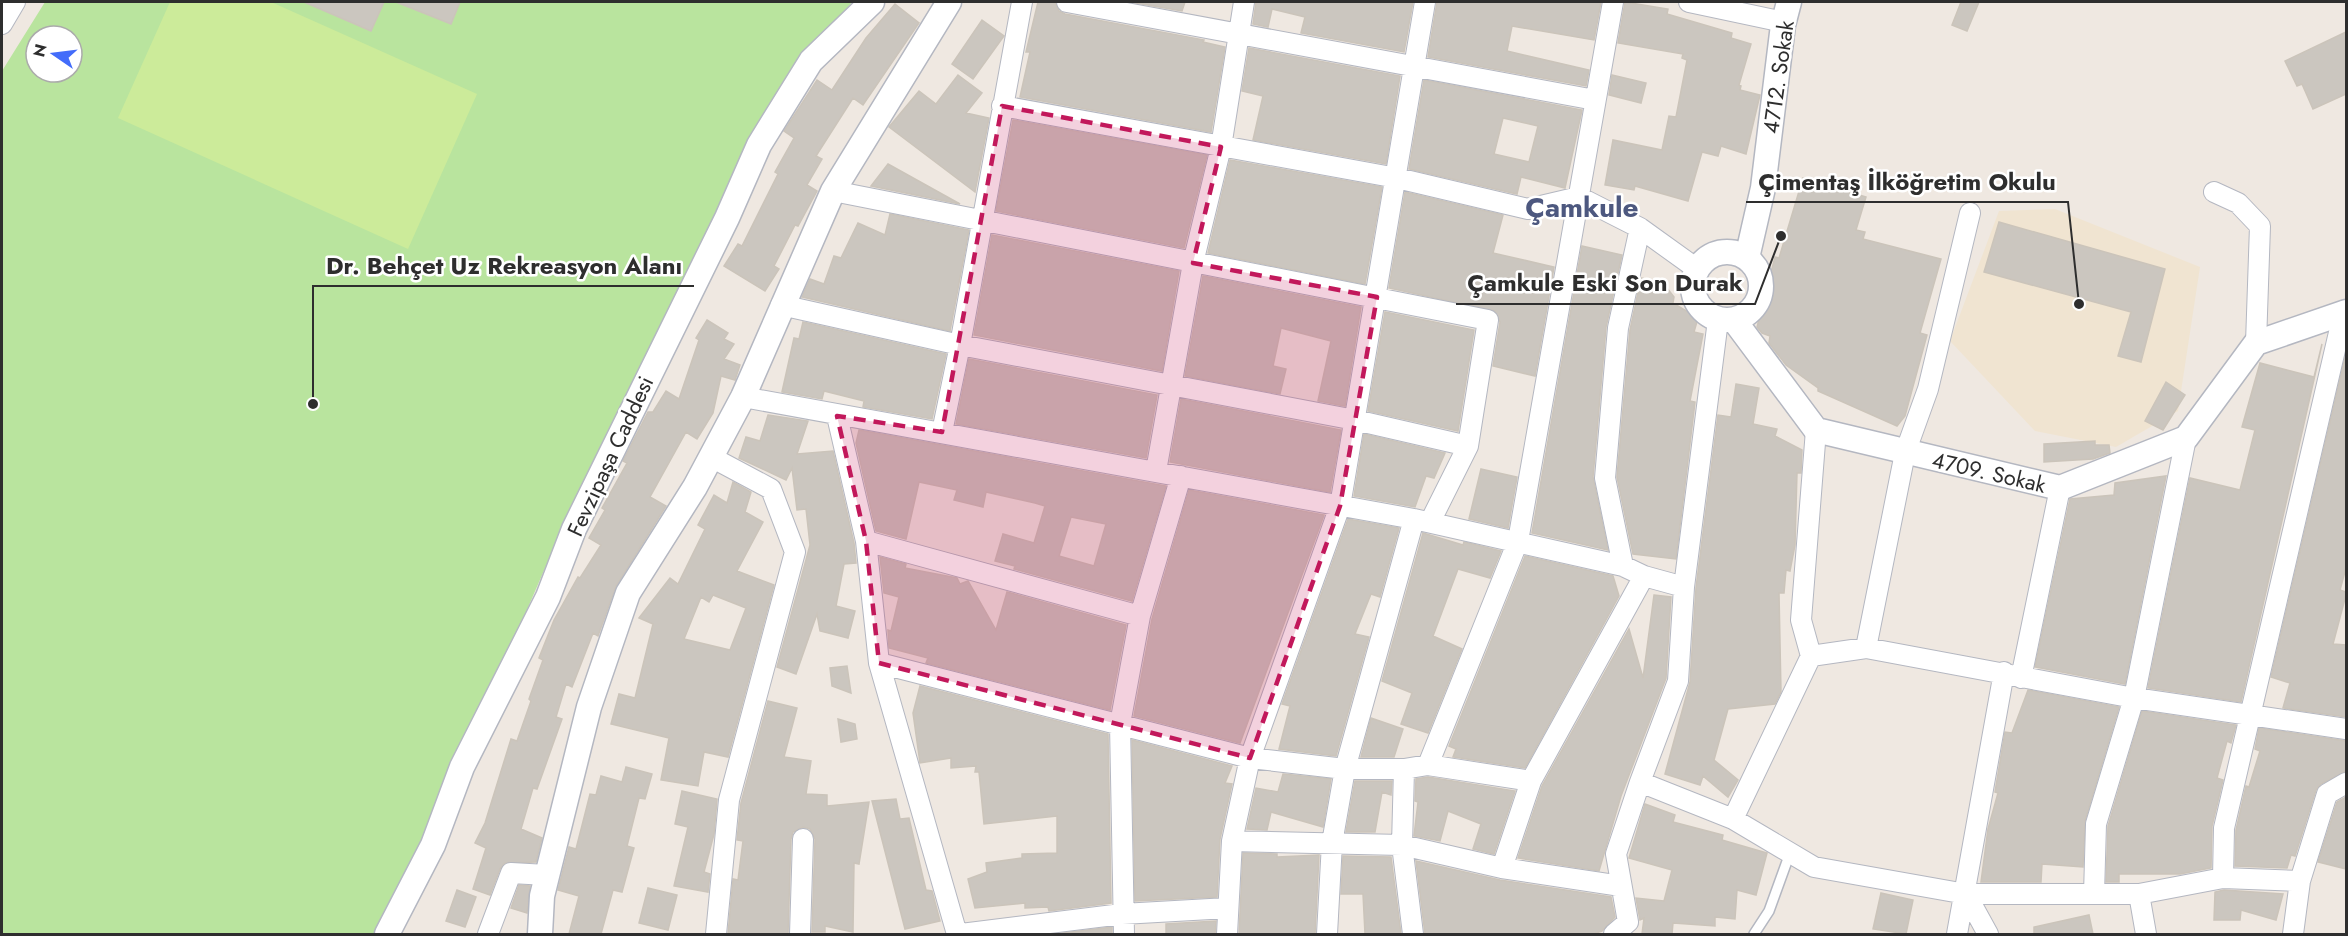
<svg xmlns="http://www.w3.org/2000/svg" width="2348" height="936" font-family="Jost,sans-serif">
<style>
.education{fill:#f0e4d1}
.green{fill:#b9e49e;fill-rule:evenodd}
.pitch{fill:#cceb9a}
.building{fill:#cbc6bf;stroke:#cbc4ba;stroke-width:1.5;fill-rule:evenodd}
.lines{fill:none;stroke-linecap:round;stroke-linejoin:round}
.service-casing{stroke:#b4b7c1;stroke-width:12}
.minor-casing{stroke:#b4b7c1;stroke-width:22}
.tertiary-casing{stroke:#b4b7c1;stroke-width:27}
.service{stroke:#fff;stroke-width:9}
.minor{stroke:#fff;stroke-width:20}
.tertiary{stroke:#fff;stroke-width:24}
.marked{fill:#c2185b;fill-opacity:0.2;stroke:#c2185b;stroke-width:4.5;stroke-dasharray:12 8;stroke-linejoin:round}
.labels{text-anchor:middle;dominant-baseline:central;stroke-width:5;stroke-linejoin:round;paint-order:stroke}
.street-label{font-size:22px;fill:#2e2e2e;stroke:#fff}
.district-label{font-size:28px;font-weight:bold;fill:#4d587f;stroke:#fff}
.leader{fill:none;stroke:#2e2e2e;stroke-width:2}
.callout-dot{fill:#2e2e2e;stroke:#fff;stroke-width:2}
.callout-label{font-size:24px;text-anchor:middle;font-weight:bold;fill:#2e2e2e;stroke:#fff;stroke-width:5;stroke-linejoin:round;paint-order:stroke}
</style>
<rect width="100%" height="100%" fill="#efe8e1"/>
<path class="education" d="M2055 209 2200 267 2178 411 2116 447 2035 431 1950 341 1999 211Z"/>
<path class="green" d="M45 2H852L802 64 577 494 387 934H2V71ZM36 36H72V72H36Z"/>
<path class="pitch" d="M170 2H271L477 94 408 249 118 118Z"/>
<path class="building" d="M304 2H384L371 31Z
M396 2H460L451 24Z
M1038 2H1055L1059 11 1065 14 1204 40 1203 42 1225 47 1211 132 1020 97 1030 52H1026Z
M1130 2H1185L1182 11Z
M1256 2H1413L1404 52 1301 33 1305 17 1272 9 1268 27 1253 24Z
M1437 2H1601L1594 40 1512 26 1507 51 1589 70 1586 86 1428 57Z
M1625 2 1668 9 1667 14 1732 33 1731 38 1751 44 1739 85 1741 86 1740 90 1760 95 1746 154 1721 146 1718 156 1702 152 1688 201 1635 186 1634 190 1605 185 1613 140 1662 150 1669 116 1676 117 1687 60 1682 58 1683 54 1618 43Z
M1961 2H1979L1967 31 1952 25Z
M895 4 919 23 863 105 853 98 816 156 822 159 807 185 817 191 798 226 795 225 774 266 779 269 765 291 724 266 738 244 742 246 778 174 775 172 794 138 784 131 817 80 832 90 866 38Z
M982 20 1004 36 973 79 952 64Z
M2346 32V94L2313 109 2302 84 2297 86 2285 61Z
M1249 48 1400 76 1386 164 1253 140 1263 96 1242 91Z
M958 75 982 93 966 113 989 118 975 192 889 127 919 91 936 104Z
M1612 75 1646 83 1641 103 1609 95Z
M1424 80 1582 110 1565 188 1521 177 1517 194 1409 169ZM1503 118 1538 126 1529 162 1494 154Z
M1013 120 1207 155 1184 248 996 211Z
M1230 160 1382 187 1365 284 1208 253Z
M888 164 960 204 871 186Z
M1803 178 1866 197 1856 230 1865 232 1863 239 1941 259 1920 333 1927 335 1905 416 1897 426 1818 391V388L1786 365 1769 343 1770 336 1762 333 1757 327 1775 257 1779 258Z
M1405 192 1503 215 1493 253 1554 267 1535 376 1493 366 1500 322 1495 311 1389 288Z
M890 214 969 230 950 331 802 297 810 279 824 284 834 256 841 258 858 223 885 235Z
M1999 222 2165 269 2141 362 2118 356 2131 312 1984 272Z
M992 235 1179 271 1162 371 974 335Z
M1582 246 1622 255 1606 327 1593 477 1608 550 1532 533Z
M1203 276 1361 307 1345 406 1318 401 1331 341 1281 328 1273 366 1286 369 1280 394 1185 376Z
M1641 278 1663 283 1674 297 1673 303 1698 318 1694 332 1703 334 1690 401 1695 402 1676 559 1633 554 1617 477 1630 330Z
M1385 312 1474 330 1458 431 1368 411Z
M707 320 728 333 724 339 734 344 724 359 740 365 735 380 721 376 713 413 697 439 686 432 650 497 666 506 616 586 598 636 593 633 572 687 566 684 556 717 562 719 537 789 533 788 521 829 542 838 536 862 505 863 500 869 490 895 473 889 486 848 475 843 485 823 511 739 517 741 531 701 529 699 543 660 539 658 554 620 578 577 580 578 601 545 589 538 605 510 602 508 627 463 623 461 648 412H653L666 391 679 399 699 340 696 338Z
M803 322 946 354 932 419 863 407 864 401 824 391 822 399 782 392 794 338 799 339Z
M2322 344 2241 702 2148 688 2190 478 2240 490 2255 430 2242 427 2260 363 2314 377Z
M2346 353V568L2340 590 2346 592V595L2333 644 2346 645V717L2283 708 2290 683 2271 677Z
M969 359 1157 395 1146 458 956 424Z
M2166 382 2185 395 2163 430 2145 421Z
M1736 384 1759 388 1753 424 1777 429 1775 436 1802 450 1801 473H1797L1795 545 1790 571 1786 570 1784 593H1779L1781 692 1775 704 1728 709 1714 760 1738 780 1728 797 1703 776 1700 785 1665 774 1690 682 1696 588 1718 415 1731 417Z
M1181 399 1341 430 1330 492 1170 462Z
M768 415 808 421 797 454 833 451 854 543 856 563 844 564 836 606 855 611 848 638 820 631 817 614 796 674 777 667 810 545 806 509 797 510 792 468 786 480 739 458 746 437 760 441Z
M859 430 1166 486 1132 601 1014 569 1015 566 995 561 1003 534 1034 543 1045 506 1035 503 986 492 983 507 954 500 957 490 919 482 906 539 876 531 856 443ZM1071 517 1106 524 1094 566 1059 556Z
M1364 434 1445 453 1434 478 1426 476 1415 507 1354 496Z
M2095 441V445H2109L2110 453 2093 459 2044 462V444Z
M1481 469 1517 477 1508 528 1469 519Z
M2166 476 2125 684 2035 667 2070 499 2114 495 2115 483Z
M733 482 751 492 745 512 763 522 737 571 774 585 728 757 704 752 698 786 661 780 669 738 611 724 619 694 635 698 653 624 639 618 670 578 678 584 705 529 698 525 714 495 727 503ZM713 595 746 608 730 650 684 639 701 597 709 602Z
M1189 490 1324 515 1240 743 1134 716 1152 619Z
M1348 519 1399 528 1380 597 1371 594 1355 634 1369 637 1336 756 1279 749 1290 706 1282 704Z
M1423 533 1463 545 1464 542 1501 551 1490 578 1458 569 1433 636 1462 649 1428 733 1401 724 1412 693 1382 681Z
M1525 556 1613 576 1619 596 1525 768 1453 757 1456 749 1449 746Z
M880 557 906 564 905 568 957 578 960 584 968 581 996 630 1007 592 1126 625 1110 710 926 663 928 658 889 648 888 630 891 631 899 597 884 593Z
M1654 595 1671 597 1666 678 1621 796 1599 871 1518 858 1542 786 1629 629 1643 678Z
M847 666 851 693 832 686 830 668Z
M920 686 1108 734 1111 903 1049 911 1048 907 1025 908V903L975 908 968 879 987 872 986 863 1022 858V854L1057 853V816L984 824 979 772H975L976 766 951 768V758L920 763 913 713Z
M2028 690 2119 707 2085 821 2083 867 2042 864 2041 882H1981L1988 829 1998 793 1995 792 2005 732 2012 733Z
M768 701 797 708 784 757 811 761 806 794 827 795V806L869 802 859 864 854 863 853 932 825 926V932H812L815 839 810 829 803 827 793 832 791 839 788 934H728L733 879 738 880 743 841 737 840 741 803Z
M2142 711 2236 725 2231 743 2227 741 2217 778 2223 780 2212 826 2211 868 2180 874H2119V882H2106L2108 826Z
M1371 718 1403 729 1394 757H1361Z
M838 719 855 724 857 739 841 742Z
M2259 728 2346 741V771L2321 784 2316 790 2295 856 2291 855 2287 868 2235 866 2236 830 2246 786 2249 787 2260 751 2255 749Z
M1132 740 1232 766 1225 783 1232 784 1220 839 1217 897 1135 901Z
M626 767 652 774 645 799 639 798 627 846 634 848 622 892 613 890 601 934H569L579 896 558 890 569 847 576 849 590 794 596 795 601 776 622 782Z
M1283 774 1331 779 1323 827 1271 812 1267 830 1247 829 1256 788 1278 792Z
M1428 777 1515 791 1494 854 1473 849 1481 824 1448 811 1440 841 1414 836 1418 802 1415 801 1416 779Z
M1355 781H1392L1391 795 1382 792 1375 832H1346Z
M682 791 717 799 714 834 704 872 710 874 708 892 674 886 688 827 675 824Z
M2346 797V869L2318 862 2337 802Z
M896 799 900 819 909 818 926 890 932 891 940 921 905 929 872 801Z
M1645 804 1675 815 1673 822 1723 835 1722 840 1767 853 1756 895 1737 890 1735 919 1715 917V926L1673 923 1672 934H1642L1644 918 1640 920 1636 898 1664 901 1672 870 1629 858Z
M1243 853 1277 854V857L1319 855 1315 934H1239Z
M1343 856 1391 857 1401 934H1365L1363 894H1341Z
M1416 861 1500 880 1611 897 1615 917 1602 931 1593 934H1425Z
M519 885 530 886 527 913 511 908Z
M648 888 677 895 668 930 639 923Z
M457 890 476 897 465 927 446 921Z
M2224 890 2283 894 2276 920 2241 910 2240 920H2214L2215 892Z
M1881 893 1913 900 1906 934 1873 929Z
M2089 915 2093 934H2034V927Z
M1216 921 1215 934H1166V924Z
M1112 927V934H1054Z"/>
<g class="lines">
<g class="service-casing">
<path id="service" d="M1754 934 1769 911 1790 853"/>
</g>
<g class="minor-casing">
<path id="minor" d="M1067 2 1595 100
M1689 2 1784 22
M2 24 15 2
M1002 106 1397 178 1528 209 1579 197 1640 228 1697 269
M833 191 1488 320 1468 446 1430 522
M2214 192 2238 203 2260 226 2256 343
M781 305 960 345 1355 420 1468 446
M1718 320 1684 587 1678 681 1640 782 1733 819 1814 867 1966 894H2139L2223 878 2300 881
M743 397 1414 519 1623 566 1644 576 1684 587
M837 416 866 541 879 663 957 934
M1816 430 1801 620 1811 656 1866 648 2134 698 2346 729
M942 432 960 345 1022 2
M711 457 771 489 795 552 729 800 716 934
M1156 471 1193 263 1221 147 1244 2
M866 541 1140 616
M1623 566 1605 478 1618 328 1640 228
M1866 648 1905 453 1928 389 1970 213
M879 663 1250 758 1345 769H1404L1428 765 1531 781
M2021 678 2060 488
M1428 765 1518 541 1613 2
M1404 769 1402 845 1413 934
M1733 819 1811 656
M1232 841 1402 845 1502 868 1621 886
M1502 868 1531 781 1644 576
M2223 878 2224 828 2344 311
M1966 894 1988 934
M2094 894 2096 824 2134 698 2186 438
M2139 894 2146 934
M488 934 511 873 547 875
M800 934 803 839
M961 934 1122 914 1228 908
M1124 934 1120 724 1140 616 1181 476
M1227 934 1232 841 1250 758 1340 506 1425 2
M1327 934 1332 843 1345 769 1414 519
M1614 934 1628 922 1616 854 1640 782
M1957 934 2004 672
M2293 934 2300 881 2327 794 2346 783"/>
</g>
<g class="tertiary-casing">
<path id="tertiary" d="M1693 286a34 34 0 1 1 68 0a34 34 0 1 1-68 0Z
M1747 258 1763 188 1783 25 1789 2
M1734 320 1816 430 2060 488 2186 438 2256 343 2346 312
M387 934 433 845 462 767 548 597 574 529 727 218 759 145 811 61 872 2
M540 934 542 896 589 707 628 593 695 487 743 397 833 191 949 2"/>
</g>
<use href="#service" class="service"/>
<use href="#minor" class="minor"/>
<use href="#tertiary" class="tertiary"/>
</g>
<path class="marked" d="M1002 106 1221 147 1193 263 1377 297 1340 506 1250 758 879 663 866 541 837 416 942 432Z"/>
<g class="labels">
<g class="street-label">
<text transform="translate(1778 77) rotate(-82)">4712. Sokak</text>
<text transform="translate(610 456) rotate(-65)">Fevzipaşa Caddesi</text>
<text transform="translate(1989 472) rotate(13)">4709. Sokak</text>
</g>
<g class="district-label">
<text x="1582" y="207">Çamkule</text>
</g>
</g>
<path class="leader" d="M2079 304L2068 202H1746M313 404L313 286H694M1781 236L1755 304H1456"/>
<g class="callout-dot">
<circle cx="2079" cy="304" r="6"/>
<circle cx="313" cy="404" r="6"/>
<circle cx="1781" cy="236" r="6"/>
</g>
<g class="callout-label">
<text x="1907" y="190">Çimentaş İlköğretim Okulu</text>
<text x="504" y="274">Dr. Behçet Uz Rekreasyon Alanı</text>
<text x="1605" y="291">Çamkule Eski Son Durak</text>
</g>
<rect width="2348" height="936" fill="none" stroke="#2e2e2e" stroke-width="6"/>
<g transform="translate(54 54) rotate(284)"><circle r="28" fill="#ffffff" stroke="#ababab" stroke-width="1.5"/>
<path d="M0-4.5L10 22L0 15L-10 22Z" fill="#436cfa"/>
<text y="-9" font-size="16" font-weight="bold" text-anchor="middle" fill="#2e2e2e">N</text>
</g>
</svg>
